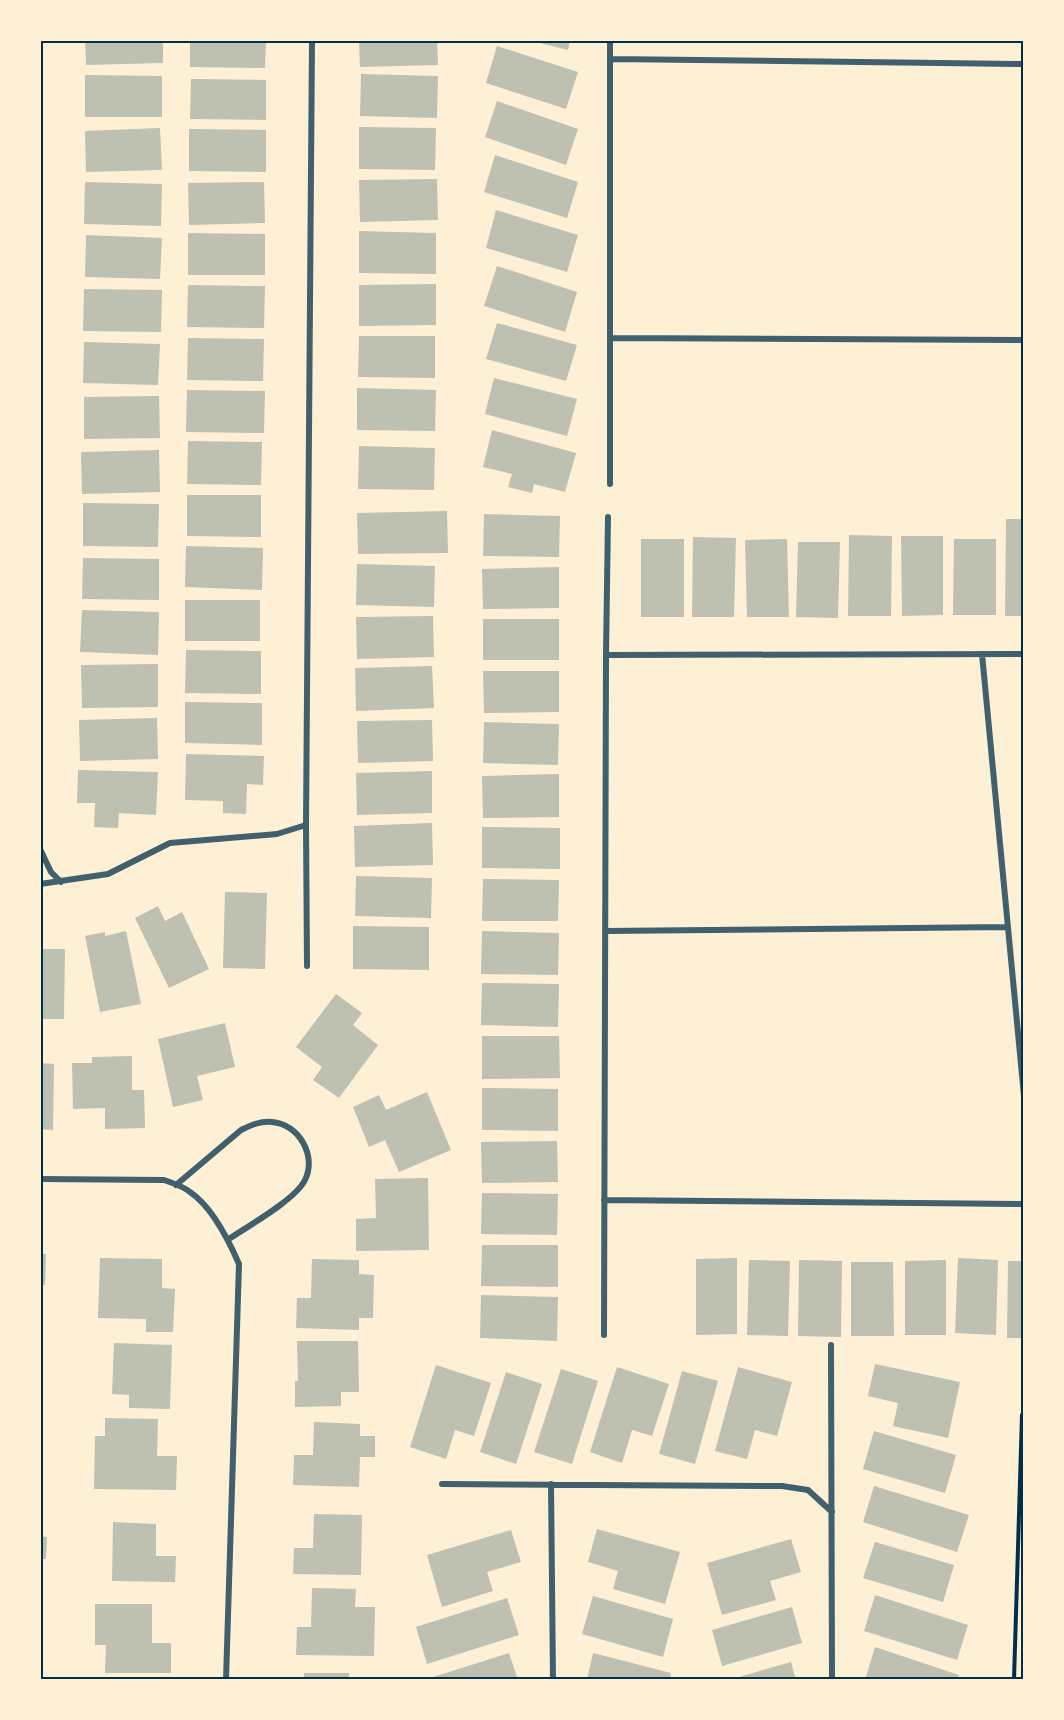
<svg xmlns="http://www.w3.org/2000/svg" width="1064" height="1720" font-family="Rubik,sans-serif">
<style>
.building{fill:#bec0b2}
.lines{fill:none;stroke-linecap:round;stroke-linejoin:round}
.path{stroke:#003049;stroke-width:4}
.minor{stroke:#3f606c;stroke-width:6}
.neatline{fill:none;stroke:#003049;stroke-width:2}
</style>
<rect width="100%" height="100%" fill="#fdf0d5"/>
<path class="building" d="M85 40H163V63L86 65Z
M190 40H266L265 68 190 67Z
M359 40H437L438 65 360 67Z
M528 40H570L568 50Z
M497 46 578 72 566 109 486 83Z
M361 74 438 76 437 118 360 116Z
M85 75 162 76V117H85Z
M191 79 266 80V120L190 119Z
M497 101 578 129 566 165 485 137Z
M359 127 436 128 435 170 359 169Z
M160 128 162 170 86 172 85 131Z
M189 129 266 130V172L189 171Z
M495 155 578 182 567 218 484 192Z
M437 179 438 220 360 222 359 180Z
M85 182 162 184 161 226 84 224Z
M264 182 265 223 189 225 188 183Z
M496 210 578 235 567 272 486 248Z
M359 231 436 233V274L359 273Z
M188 233 265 234V275H188Z
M86 235 162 238 160 279 85 277Z
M497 266 577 292 565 332 484 306Z
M436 284V325L359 326V285Z
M188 285 265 286 264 328 187 327Z
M84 289 162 290 161 332 83 331Z
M497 323 577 345 566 381 486 359Z
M359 336H435V378L358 377Z
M188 338 264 339 263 381 187 380Z
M84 342 160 344 158 385 83 383Z
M494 378 577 399 567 436 485 414Z
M357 388 436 390 435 431 357 430Z
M187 390 265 391 264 433 186 432Z
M159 396 160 438 84 439V397Z
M492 430 576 453 565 492 534 484 532 493 508 487 512 474 483 467Z
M188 441 262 442 261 485 187 484Z
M359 446 435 448 434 490 358 489Z
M159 450 160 492 82 494 81 452Z
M187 495H261V537L187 536Z
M83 503 159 504 158 547 83 546Z
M447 511 448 553 358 554 357 513Z
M484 514 560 516 559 557 483 556Z
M1006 519H1024V616H1005Z
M849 535 892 536 891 616H848Z
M901 536H943V615L902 616Z
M693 537 736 538 734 617H692Z
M641 539H684V617H641Z
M787 539 789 617H747L745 540Z
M954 539H996V615H953Z
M798 542H840L838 618 796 617Z
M186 546 263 548 262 590 185 587Z
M83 558 159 559V600L82 599Z
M357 564 435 566 434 607 356 605Z
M559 567V608L483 609 482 569Z
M185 600H260V641H185Z
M82 610 159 612 158 655 80 652Z
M433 616 434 657 357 659 356 617Z
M483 619H559V660H483Z
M186 650 261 651V694L185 693Z
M158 664V707L82 708 81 665Z
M432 666 434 708 356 711 355 668Z
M483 671H559V712L484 713Z
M185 702 262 703V745L185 743Z
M157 718 158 759 80 761 79 720Z
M432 720 433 761 358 763 357 721Z
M484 722 559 724 558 765 483 763Z
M186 754 264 756 263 785 247 784 246 814 223 813V801L185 800Z
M78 770 158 772 156 815 119 813 118 828 94 827 95 803H77Z
M432 771V813L357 815 356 773Z
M559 774V817L483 818 482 776Z
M432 823 433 865 355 867 354 826Z
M482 827 560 828V869L482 868Z
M356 876 432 878 431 918 355 916Z
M483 879 559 880 558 921H482Z
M225 892 267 893 265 969 223 968Z
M158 906 165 921 182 912 209 969 169 988 135 918Z
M353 926 429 927V970L353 969Z
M126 931 141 1004 100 1012 85 936 105 932V936Z
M482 931 559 933 558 975 481 974Z
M40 949H65L64 1019H40Z
M482 983 559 984 558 1027 481 1025Z
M336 994 362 1013 353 1025 378 1045 339 1098 313 1080 322 1067 296 1047Z
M225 1023 235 1067 197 1076 203 1100 173 1107 158 1039Z
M482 1036H559L560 1078 482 1079Z
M132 1056V1090H144L145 1128 105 1129V1108L73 1109 72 1063H92V1057Z
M40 1063 54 1064 53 1130 40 1129Z
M482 1088 558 1089V1131L482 1130Z
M427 1092 451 1150 399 1172 385 1140 369 1147 353 1107 379 1095 386 1110Z
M557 1141 558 1182 482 1183 481 1142Z
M428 1178 429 1250 356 1251V1219L376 1218 375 1179Z
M482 1193 558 1194 557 1235 481 1234Z
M482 1245H558V1287L481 1286Z
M40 1254H46L45 1285H40Z
M100 1258 162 1259V1288L175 1289 173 1332H146V1319L98 1318Z
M737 1258V1334L696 1335V1259Z
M958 1258 998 1260 996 1335 955 1333Z
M312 1259 359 1260V1274L374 1275 373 1318H359V1330L296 1328 297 1298H311Z
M749 1260 790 1261 788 1336 747 1335Z
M799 1260 842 1261 841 1337 798 1336Z
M946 1260V1335H905V1261Z
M1008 1261H1024V1338H1007Z
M851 1262H893L894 1336H851Z
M481 1295 558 1297 557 1341 480 1338Z
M297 1341H358L359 1392H341V1406L295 1407V1381H298Z
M114 1343 172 1345 170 1409 129 1408V1395L112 1394Z
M875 1364 960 1382 948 1438 893 1426 898 1403 868 1396Z
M436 1365 491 1383 474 1436 455 1430 446 1459 410 1447Z
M617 1367 669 1384 652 1436 632 1430 622 1463 590 1452Z
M738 1367 792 1382 777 1436 755 1430 747 1459 715 1451Z
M561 1369 598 1381 572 1464 534 1452Z
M682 1371 718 1381 695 1464 659 1454Z
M506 1372 542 1384 516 1464 480 1452Z
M105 1418 158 1419 157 1456H177L176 1490 94 1489 95 1436H105Z
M314 1422 360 1424V1436H375V1457H360L359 1487 293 1485 294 1455H313Z
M874 1431 956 1455 945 1493 863 1469Z
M874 1486 969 1515 957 1552 863 1522Z
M314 1514 362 1515 361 1575 293 1574 294 1548H313Z
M113 1522 156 1524V1556H176L175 1582 112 1581Z
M597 1529 680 1552 665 1604 613 1589 618 1571 588 1562Z
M511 1530 521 1562 487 1572 493 1591 442 1607 427 1555Z
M40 1536 47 1537 46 1559H40Z
M791 1539 801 1572 770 1581 776 1600 722 1615 707 1563Z
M875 1542 954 1565 943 1602 863 1578Z
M312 1588 356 1589 355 1607H375L374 1656 296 1655 297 1627H311Z
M875 1595 968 1625 957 1660 864 1631Z
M593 1596 673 1619 663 1657 582 1634Z
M507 1598 519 1635 427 1664 416 1627Z
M95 1604H152V1643H171V1673H105L106 1645H95Z
M792 1607 802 1643 722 1666 712 1630Z
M875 1647 959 1675 957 1680H865Z
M509 1653 518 1680H427V1679Z
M593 1653 671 1673 670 1680H587Z
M791 1662 796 1680H732V1679Z
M304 1673H349V1680H304Z"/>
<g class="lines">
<path class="path" d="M1014 1680 1022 1415 1024 1413"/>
<path class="minor" d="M610 59 1024 64
M610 338 1024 340
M610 484V40
M982 654 1024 1096
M606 655 1024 654
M40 849 51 872 61 882
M40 884 108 874 170 843 277 834 306 825
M605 931 1008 927
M307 966 306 825 312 40
M40 1179 164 1180C172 1183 183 1186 190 1192 211 1206 229 1241 239 1264L226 1680
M176 1185 241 1130C251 1125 260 1121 272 1122 299 1124 317 1156 305 1180 295 1200 248 1226 229 1239
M604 1200 1024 1204
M604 1335 606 655 608 517
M831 1345 832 1680
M442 1484 782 1486 808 1490 832 1512
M551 1484 553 1680"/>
</g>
<rect width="1064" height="1720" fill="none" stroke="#fdf0d5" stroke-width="84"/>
<rect x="42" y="42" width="980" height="1636" class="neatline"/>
</svg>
